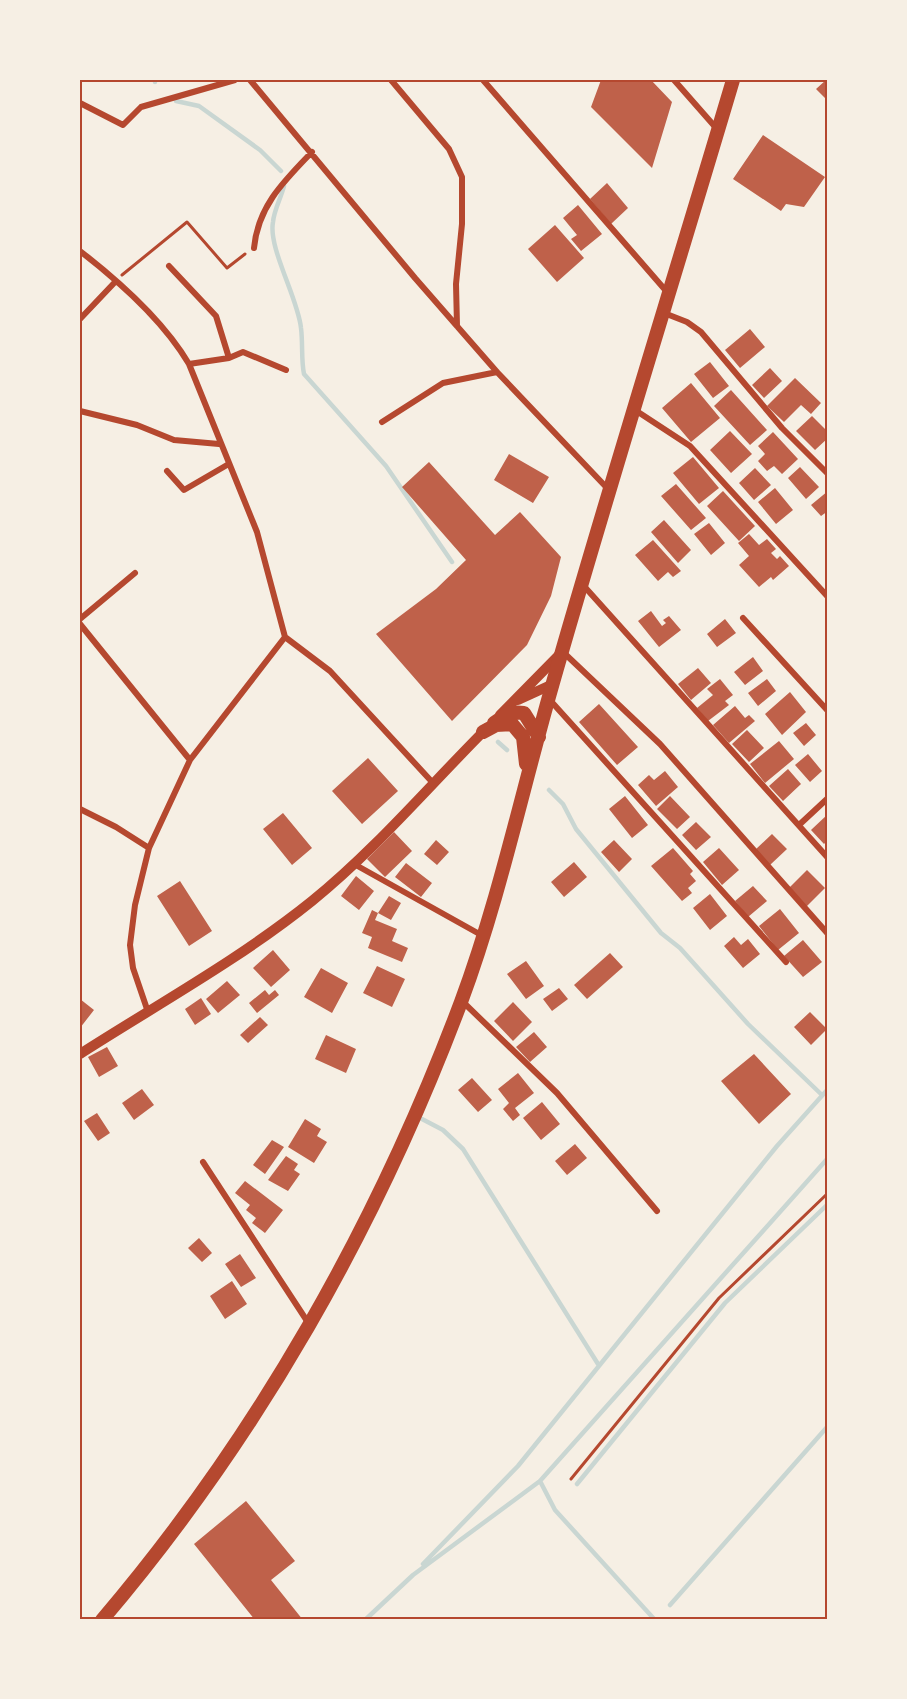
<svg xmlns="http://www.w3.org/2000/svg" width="907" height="1699" font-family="Merriweather,serif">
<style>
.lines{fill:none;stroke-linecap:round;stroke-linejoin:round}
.stream{stroke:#c9d6d2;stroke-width:4.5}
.building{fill:#bf614a}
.path{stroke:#b5482f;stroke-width:3}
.minor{stroke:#b5482f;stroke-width:6}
.tertiary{stroke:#b5482f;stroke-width:10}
.primary{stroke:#b5482f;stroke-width:14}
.neatline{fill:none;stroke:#b5482f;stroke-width:2}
</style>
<rect width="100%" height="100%" fill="#f6efe4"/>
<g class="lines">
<path class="stream" d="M155 80V82
M176 101 199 106 260 150 281 171
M284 186C281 198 274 210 273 222 268 248 298 298 301 328 303 344 301 359 304 374L386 466 452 562
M498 742 507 750
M549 790 563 804 576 829 661 933 680 948 748 1024 822 1095
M422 1119 443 1130 463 1149 598 1364
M540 1481 555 1510 655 1620
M577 1484 725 1303 828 1204
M423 1564 518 1466 777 1146 828 1089
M670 1605 828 1426
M365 1620 413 1575 540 1481 828 1158"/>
</g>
<path class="building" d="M601 80H651L672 102 652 168 591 107Z
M826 80H828V101L816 89Z
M763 135 825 177 804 207 786 204 781 211 733 179Z
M607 183 628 208 611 224 590 199Z
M578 205 602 234 581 251 571 239 577 235 563 218Z
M555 225 584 258 557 282 528 249Z
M750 329 765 347 740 368 725 350Z
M710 362 729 386 713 398 694 374Z
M770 368 782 381 764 398 752 385Z
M795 378 821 403 811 414 801 405 784 422 767 406Z
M691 383 720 418 691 442 662 408Z
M731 390 767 430 750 445 714 406Z
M812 416 828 432V438L815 450 796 431Z
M730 431 752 454 731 473 710 450Z
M773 432 798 459 782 474 774 466 767 471 758 461 765 454 758 446Z
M509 454 549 477 533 503 494 480Z
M693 457 719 488 699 504 673 473Z
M429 462 495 535 520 512 561 557 551 596 527 645 452 721 376 634 436 589 466 560 402 487Z
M800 467 819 487 806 499 788 478Z
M755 468 771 485 754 500 739 483Z
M676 484 706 518 691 530 661 496Z
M775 488 793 510 776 524 758 502Z
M723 491 755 526 739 541 707 506Z
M828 491V511L821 516 811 505Z
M664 520 691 550 678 563 651 532Z
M709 523 725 543 711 555 694 534Z
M749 534 759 545 767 539 776 549 771 553 777 559 780 556 789 566 773 580 771 577 759 587 739 565 749 556 738 543Z
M653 540 681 571 673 577 668 572 658 581 635 555Z
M651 611 662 626 666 623 663 620 669 616 681 630 659 647 638 621Z
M725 619 736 633 717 647 707 634Z
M753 657 763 671 745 685 734 672Z
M698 668 711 683 691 700 678 684Z
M720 679 733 695 725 701 729 705 708 721 697 708 713 695 707 689Z
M767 679 776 691 758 706 748 693Z
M790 692 806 712 782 735 765 714Z
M599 704 638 747 617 765 579 722Z
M735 706 745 718 749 715 755 721 729 743 713 725Z
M806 723 816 735 804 746 793 733Z
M747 730 764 748 749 762 732 744Z
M779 741 794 759 765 783 750 764Z
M808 754 822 771 810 782 795 765Z
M368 758 398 791 362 824 332 791Z
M788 769 801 784 783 801 769 786Z
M665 771 678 787 656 806 638 785 649 775 654 780Z
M625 796 648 825 632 838 609 809Z
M670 796 690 817 677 829 657 809Z
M283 813 312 848 292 865 263 829Z
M828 814V840L824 844 811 830Z
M696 822 711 837 696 850 682 835Z
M394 832 412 851 385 877 367 859Z
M772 834 787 849 770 865 755 850Z
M436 840 449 852 437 865 424 854Z
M614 840 632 859 619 872 601 852Z
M673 848 693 871 690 874 696 881 688 888 692 893 682 901 651 866Z
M719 848 739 870 722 885 703 862Z
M574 862 587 877 564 897 551 882Z
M406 863 432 883 421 897 395 877Z
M807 870 825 888 806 907 788 889Z
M356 876 374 891 359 910 341 896Z
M180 881 212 931 189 946 157 896Z
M753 886 767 901 748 917 735 901Z
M710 894 727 916 710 930 693 908Z
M389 896 401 903 391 920 378 913Z
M780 909 799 933 778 950 759 926Z
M372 910 378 913 375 920 397 929 392 941 408 948 402 962 368 948 372 937 362 933Z
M734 937 741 945 748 939 760 954 743 968 724 946Z
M803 940 822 962 803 977 784 956Z
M273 950 290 970 271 987 253 968Z
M610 953 623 967 587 999 574 985Z
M526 961 544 986 526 999 507 974Z
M377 966 405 979 392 1007 363 993Z
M321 968 348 983 332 1013 304 997Z
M227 981 240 995 218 1013 206 999Z
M559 988 568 999 552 1011 543 999Z
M265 990 269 995 275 990 279 995 257 1013 249 1003Z
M201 998 211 1014 195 1025 185 1009Z
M80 999 94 1010 80 1028Z
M513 1002 532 1022 513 1041 494 1021Z
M810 1012 827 1029 811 1045 794 1027Z
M260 1017 268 1025 248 1043 240 1035Z
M534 1032 547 1047 530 1062 516 1047Z
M326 1035 356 1049 346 1073 315 1059Z
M107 1047 118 1066 99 1077 88 1057Z
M754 1054 791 1094 759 1124 721 1081Z
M518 1073 534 1093 515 1108 520 1115 513 1121 503 1109 509 1103 498 1089Z
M472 1078 492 1100 478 1112 458 1090Z
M142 1089 154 1105 134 1120 122 1103Z
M542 1102 560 1124 541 1140 523 1118Z
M97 1113 110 1133 98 1141 84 1121Z
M305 1119 321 1129 317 1136 327 1142 314 1163 288 1147Z
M272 1140 284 1147 265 1174 253 1165Z
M575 1144 587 1158 567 1175 555 1161Z
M286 1156 298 1164 294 1170 300 1174 288 1191 268 1180Z
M245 1181 283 1210 265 1233 252 1223 256 1218 246 1210 250 1205 235 1193Z
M199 1238 212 1253 202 1262 188 1248Z
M240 1254 256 1278 241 1287 225 1264Z
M232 1281 247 1304 225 1319 210 1296Z
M246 1501 295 1561 271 1580 303 1620H255L194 1544Z"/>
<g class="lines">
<path class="path" d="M122 275 187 222 227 268 245 254
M571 1479 719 1298 828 1193"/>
<path class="minor" d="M250 80 415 278 497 372 608 489
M391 80 449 149 462 177V224L456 284 457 326
M483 80 667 292
M674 80 717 129
M80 103 123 125 141 107 235 80
M254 248C258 206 284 181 312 152
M80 251C120 282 163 320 189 364L257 532 285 637
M169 266 216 316 229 358 189 364
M664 313 687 322 701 332 782 428 828 474
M80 319 116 281
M229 358 243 352 286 370
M635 410 690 446 828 597
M80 411 137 425 174 440 219 444
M382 422 443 383 497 372
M167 471 184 490 227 465
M583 585 828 858
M743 618 828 711
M80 619 135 573
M80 624 190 760
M285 637 330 671 433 783
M563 652 660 744 828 934
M549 699 786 962
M80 809 116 827 149 848
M799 825 828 798
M354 864 483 936
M462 1001 557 1093 657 1211
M148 1012 133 968 130 945 135 905 149 848 190 760 285 637
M203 1162 309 1324"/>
<path class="tertiary" d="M518 700 553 684
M500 715 561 653
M80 1054C158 1004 240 959 312 901 376 849 429 786 487 728"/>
<path class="primary" d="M494 723 510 712 524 713 539 737
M483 732 496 725 512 724 523 737 526 764
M102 1620C257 1438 377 1226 461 1002 499 900 522 791 552 686 610 483 673 282 733 80"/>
</g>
<rect width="907" height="1699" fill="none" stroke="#f6efe4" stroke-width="162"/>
<rect x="81" y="81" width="745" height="1537" class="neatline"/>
</svg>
